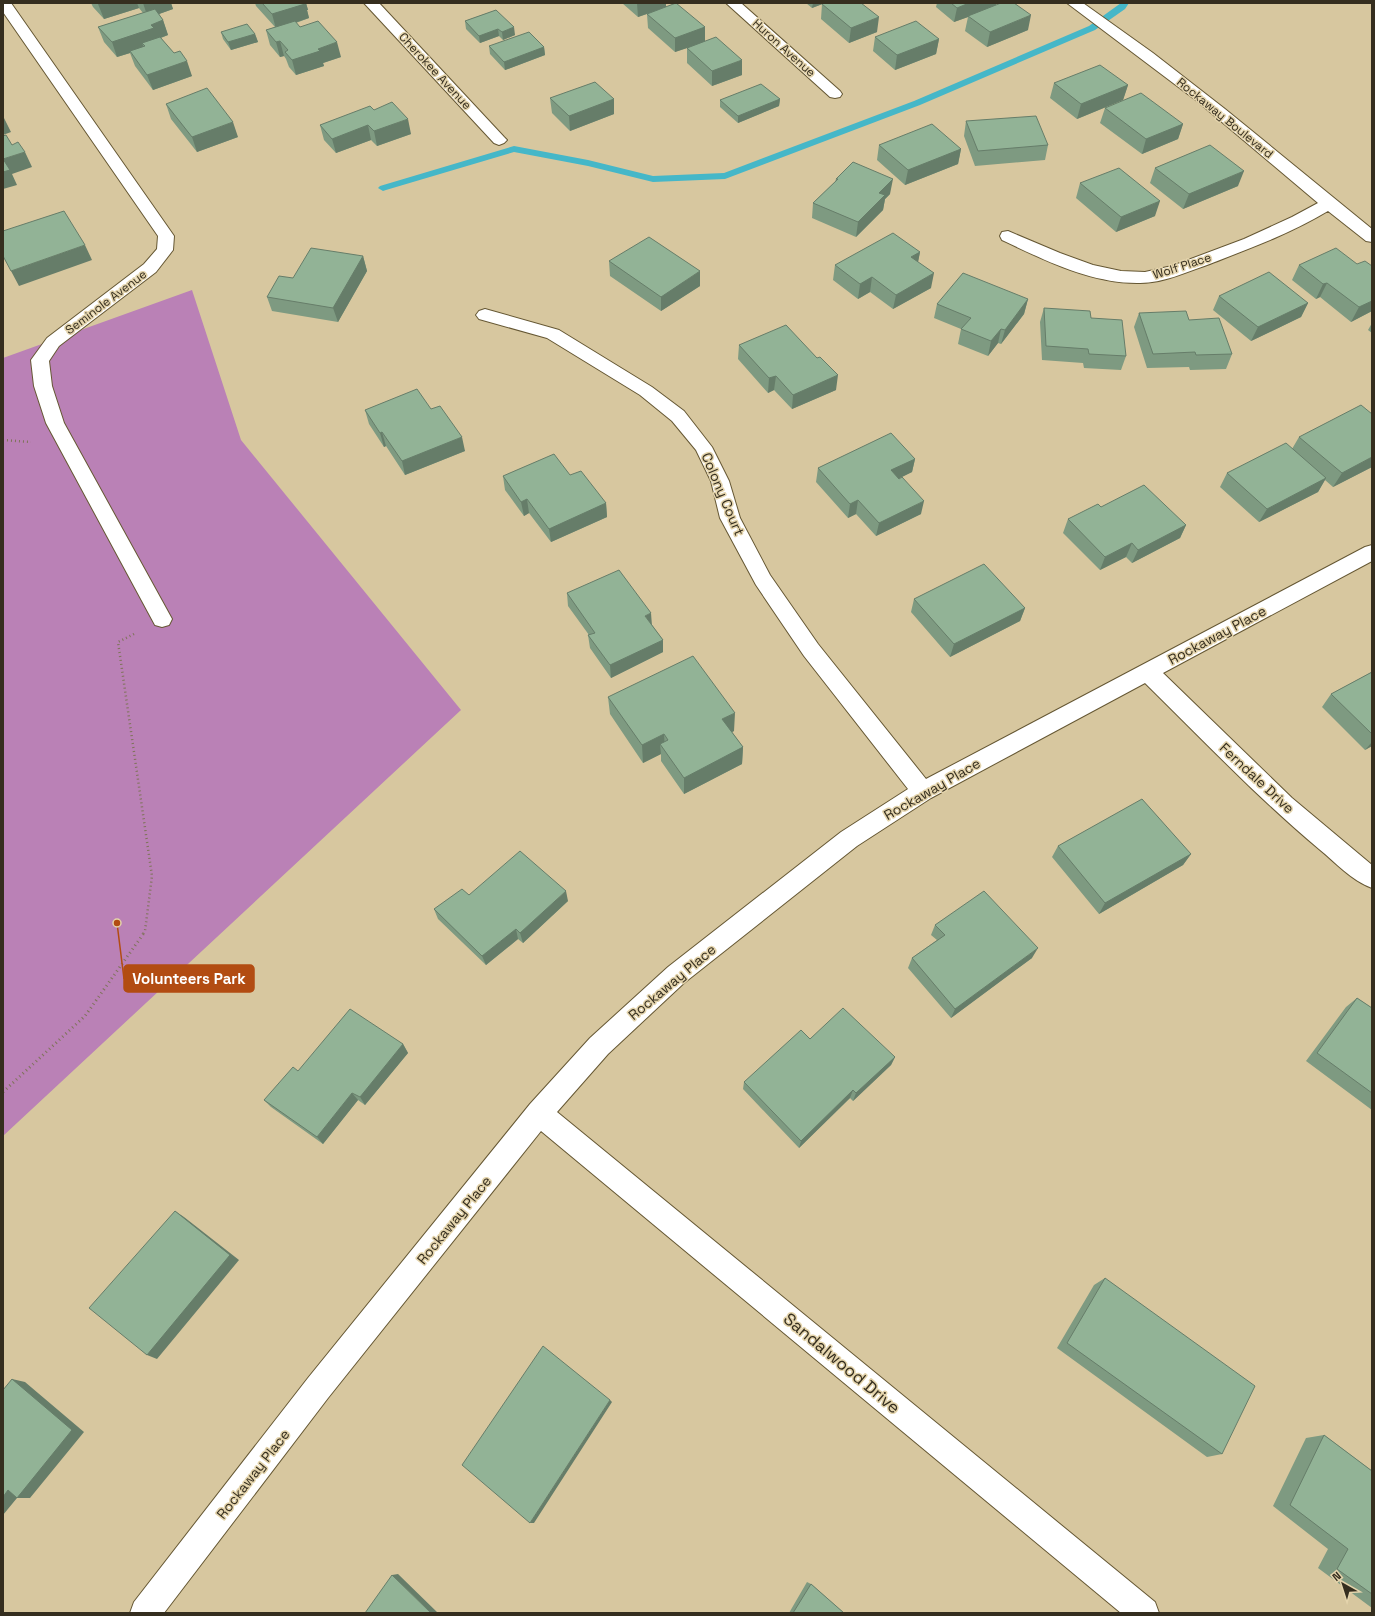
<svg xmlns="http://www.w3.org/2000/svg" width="1375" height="1616" font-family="'Space Grotesk',sans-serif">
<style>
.green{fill:#ba81b6}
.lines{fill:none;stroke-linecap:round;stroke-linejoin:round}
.stream{fill:#45b7c8;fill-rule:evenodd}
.minor-casing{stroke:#655733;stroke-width:2}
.path-far1{stroke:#7f7359;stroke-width:2.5;stroke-dasharray:1 3;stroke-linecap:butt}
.path{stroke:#7f7359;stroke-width:3;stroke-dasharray:1 3.5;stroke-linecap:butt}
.minor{fill:#fff;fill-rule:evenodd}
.wall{fill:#7e9a81}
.shaded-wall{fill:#667d69}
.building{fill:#92b396;stroke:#667d69}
.labels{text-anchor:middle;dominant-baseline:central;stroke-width:3;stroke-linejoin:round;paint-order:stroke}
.far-street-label{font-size:12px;fill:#352e1f;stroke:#e4d4ac}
.street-label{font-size:14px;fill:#352e1f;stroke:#e4d4ac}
.near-street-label{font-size:17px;fill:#352e1f;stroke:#e4d4ac}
.leader{fill:none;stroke:#b24c12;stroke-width:1.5}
.callout-dot{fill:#b24c12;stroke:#e4d4ac;stroke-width:1.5}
.callout{fill:#b24c12;stroke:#b24c12;stroke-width:1.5}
.callout-label{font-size:15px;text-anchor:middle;font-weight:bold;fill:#fff}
</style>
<rect width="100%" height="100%" fill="#d7c79f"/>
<path class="green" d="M192 290 241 440 461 710 3 1136V358Z"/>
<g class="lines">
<path class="stream" d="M1121 3H1129L1125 9 1095 30 920 105 725 179 653 182 588 166 514 152 386 190 383 191 378 188 380 186 514 146 588 160 653 176 724 173 914 101 1089 26Z"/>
<g class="minor-casing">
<path id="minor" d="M3 3H11L174 236 173 250 156 272 59 346 49 361 52 386 64 423 172 619 169 625 162 627 155 625 46 423 34 386 31 360 47 338 144 264 157 249 158 236 3 12Z
M364 3H379L504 137 507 140 504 143 499 145 494 143Z
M726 3H741L840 91 842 94 840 97 835 98 830 97Z
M1067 3H1083L1153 53 1225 109 1372 229V242L1366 241 1328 211C1290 234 1248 249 1207 265 1184 273 1161 284 1137 283 1090 283 1044 260 1002 240L1000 236 1002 232 1008 231 1060 253 1093 265 1121 271 1145 272 1172 266 1244 239 1292 217 1318 203 1197 101Z
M485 309 559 330 652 387 684 411 712 447 729 481 740 518 770 575 818 644 926 779 1365 547 1372 545V561L1163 673 1292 798 1372 865V888C1352 881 1335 862 1319 849 1257 797 1202 739 1145 683L931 798 857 846 684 983 608 1054 557 1112 1155 1602 1159 1613H1121L541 1131 328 1398 164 1613H130L134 1602 308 1378 530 1104 590 1038 668 967 841 832 908 789 804 656 756 585 720 518 711 481 696 450 672 421 640 395 547 338 479 319 476 315 479 311Z"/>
</g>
<path class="path-far1" d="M3 440 31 442
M134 634 118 642 152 876 145 931 143 934"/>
<path class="path" d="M3 1092 85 1016 144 933"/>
<use href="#minor" class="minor"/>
</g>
<path class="wall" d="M91 3H171L173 9 159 14 163 20 168 35 161 38 192 76 153 90 135 66 130 53 117 57 104 42 98 27 143 13 139 8 104 19 93 7Z
M255 3H306L308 10H307L309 18 296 23 300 27 341 57 323 63 324 66 296 75 289 67 286 59 284 56 280 57 270 45 266 30 275 27 256 6Z
M622 3H666V7L705 27V41L742 75 712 86 687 63V48L675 52 648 28 647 14 638 17Z
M806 3H825L812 8Z
M937 3H996V5L1028 30 987 47 965 31 968 17 954 22 936 7Z
M822 4 877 32 849 43 821 19Z
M496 10 515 35 503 40 499 36 480 43 466 29 465 21Z
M221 32 255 34 258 42 231 50 223 39Z
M875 37 939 39 936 54 895 70 873 51Z
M489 46 544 47 545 55 505 70 490 54Z
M1054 83 1128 85 1123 100 1077 119 1050 98Z
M550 98 614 99V114L570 131 552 113Z
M780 99 779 106 738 123 720 107V100Z
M166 104 238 137 197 152 171 119Z
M1105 108 1183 124 1178 139 1142 154 1100 123Z
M374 110 411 134 377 146 371 140 336 153 324 140 320 125Z
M966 121 1048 145 1045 160 975 166 964 136Z
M879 145 961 149 958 164 905 185 877 160Z
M1155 168 1238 186 1183 209 1150 183Z
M836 179 890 194 885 199 883 210 856 237 812 218 813 203 835 182Z
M1080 183 1155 216 1116 232 1076 198Z
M920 252 918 262 931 288 893 309 870 292 858 299 833 280 835 265Z
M363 256 367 271 338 322 272 311 267 297Z
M609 261 700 286 661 311 610 276Z
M1357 264 1372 266V311L1351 322 1320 297 1316 299 1292 280 1299 265Z
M1219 296 1308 303 1301 317 1251 341 1213 310Z
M1028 299 1024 314 1001 344 998 343 988 356 958 344 961 329 934 318 937 304Z
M1044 308 1091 318 1126 356 1121 370 1084 368 1083 363 1042 360 1040 322Z
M1139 313 1189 320 1232 354 1226 369 1190 370 1189 367 1147 368 1134 327Z
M1372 323V333L1368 330Z
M739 345 817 358 836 390 792 409 774 390 768 393 738 359Z
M431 409 465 451 405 475 386 446 384 447 369 424 365 410Z
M1299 437 1372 467 1333 487 1325 480 1318 492 1259 522 1220 487 1227 473 1292 449Z
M915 459 912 472 899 478 921 514 876 536 856 514 848 518 816 482 818 468Z
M570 475 606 503 607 517 551 542 529 513 524 516 505 490 503 476Z
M1101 507 1186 525 1180 538 1132 563 1126 557 1100 570 1063 533 1068 519Z
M567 593 652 625 663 640V652L611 678 590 648 588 635H589L568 606Z
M914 599 1025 608 1020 621 950 657 911 612Z
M1372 672V746L1365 750 1322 707 1331 694Z
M608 697 734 731 732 732 743 747 742 764 684 794 661 761V754L643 763 610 714Z
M1058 846 1191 854 1183 865 1099 914 1052 857Z
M469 895 568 901 523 943 518 939 486 965 438 919 434 909Z
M935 925 1032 958 951 1018 908 968 912 958 937 940 931 935Z
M1357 998 1372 1008V1110L1306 1061 1346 1007Z
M810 1039 895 1057 891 1065 853 1101 850 1098 799 1148 743 1089 744 1082Z
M403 1044 408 1053 365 1105 358 1100 323 1144 271 1107 264 1100 298 1071Z
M1105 1278 1222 1454 1207 1457 1057 1348 1094 1285Z
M1324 1435 1372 1471V1608L1318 1568 1328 1549 1273 1506 1306 1438Z
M807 1582 811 1584 844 1613H789Z"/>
<path class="shaded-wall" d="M102 3H137L139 8 104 19 98 4Z
M143 3H171L173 9 148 18Z
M300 3H306L308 10H307L309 18 276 29 272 14Z
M637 3H666V7L638 17Z
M813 3H825L812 8Z
M969 3H996V7L968 16V17L954 22 957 8Z
M1031 15 1028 30 987 47 990 32Z
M879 17 877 32 849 43 851 28Z
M163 20 168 35 157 39 145 46 142 43 144 48 130 51V53L117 57 112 42 151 25Z
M514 27 515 35 503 40 502 32Z
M705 27V42L675 52V38Z
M498 29 499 36 480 43 479 36Z
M255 34 258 42 231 50 228 42Z
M939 39 936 54 895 70 897 55Z
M280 41 284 56 280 57 276 42Z
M337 42 341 57 323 63 324 66 296 75 292 60 318 49Z
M544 47 545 55 505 70 504 62Z
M742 60V75L712 86V71Z
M187 61 192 76 153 90 147 75Z
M1128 85 1123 100 1077 119 1081 104Z
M614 99V114L570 131 569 116Z
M780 99 779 106 738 123V116Z
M3 118H4L11 132 3 135Z
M408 119 411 134 377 146 374 131Z
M233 122 238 137 197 152 192 137Z
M1183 124 1178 139 1142 154 1146 139Z
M368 125 371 140 336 153 332 139Z
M961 149 958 164 905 185 908 170Z
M25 152 32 167 12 174 17 185 3 189V159Z
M1244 171 1238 186 1183 209 1189 194Z
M893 179 890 194 885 199 883 210 856 237 858 222 879 193Z
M1160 201 1155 216 1116 232 1121 217Z
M85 245 92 260 19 286 11 271Z
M920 252 917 267 911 257Z
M363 256 367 271 338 322 333 308Z
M700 271V286L661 311V297Z
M934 273 931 288 893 309 896 295Z
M872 277 870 292 858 299 860 284Z
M1327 283 1320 297 1316 299 1323 284Z
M1028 299 1024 314 1001 344 1005 330Z
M1372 301V311L1351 322 1359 307Z
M1308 303 1301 317 1251 341 1258 327Z
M1001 329 998 343 988 356 991 341Z
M838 375 836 390 792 409 793 395Z
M776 376 774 390 768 393 769 378Z
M382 432 386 446 384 447 380 433Z
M462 437 465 451 405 475 402 461Z
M1372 457V467L1333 487 1342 473Z
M915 459 912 472 888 484 891 470Z
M1326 478 1318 492 1259 522 1267 509Z
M527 499 529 513 524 516 521 502Z
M858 500 856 514 848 518 850 504Z
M924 501 921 514 876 536 879 523Z
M606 503 607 517 551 542 549 529Z
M1186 525 1180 538 1132 563 1138 550Z
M1132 543 1126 557 1100 570 1105 557Z
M1025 608 1020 621 950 657 954 644Z
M651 613 652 626 645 616Z
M663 640V652L611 678 610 665Z
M735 713 734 731 722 737V719Z
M664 734 665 750 660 744 661 754 643 763 642 745Z
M1372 742V746L1365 750Z
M743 747 742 764 684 794V778Z
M1191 854 1183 865 1099 914 1105 903Z
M566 891 568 901 523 943 520 933Z
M516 929 518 939 486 965 482 956Z
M1038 948 1032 958 951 1018 955 1009Z
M403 1044 408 1053 365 1105 360 1097Z
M895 1057 891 1065 853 1101 856 1093Z
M853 1090 850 1098 799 1148 801 1141Z
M352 1093 358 1100 323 1144 317 1137Z
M175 1211 184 1217 239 1260 157 1359 147 1355Z
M12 1379 25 1382 84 1432 30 1498H17L3 1515V1497Z
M610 1400 612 1402 534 1523H530Z
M398 1574 438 1613H431L392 1575Z"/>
<path class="building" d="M262 3H304L305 4 272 14Z
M676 3 705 27 675 38 647 14Z
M825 3H861L879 17 851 28 822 4Z
M951 3H969L957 8Z
M1001 3H1014L1031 15 990 32 968 16Z
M155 9 163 20 151 25 154 28 112 42 98 27Z
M496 10 514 27 502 32 498 29 479 36 465 21Z
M295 21 300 27 318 21 337 42 318 49 320 51 292 60 285 52 288 50 280 41 276 42 266 30Z
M916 21 939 39 897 55 875 37Z
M247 24 255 34 228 42 221 32Z
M529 32 544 47 504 62 489 46Z
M160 37 174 53 180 51 187 61 147 75 130 51 145 46 142 43Z
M716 37 742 60 712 71 687 48Z
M1100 65 1128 85 1081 104 1054 83Z
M595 82 614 99 569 116 550 98Z
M761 84 780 99 738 116 720 100Z
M207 88 233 122 192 137 166 104Z
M1141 93 1183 124 1146 139 1105 108Z
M392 102 408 119 374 131 368 125 332 139 320 125 370 106 374 110Z
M1036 116 1048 145 978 151 966 121Z
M932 124 961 149 908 170 879 145Z
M6 135 12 145 18 142 25 152 3 159 10 170 3 172V136Z
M1210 145 1244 171 1189 194 1155 168Z
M853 162 893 179 879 193 885 195 858 222 813 203 838 179H836Z
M1119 168 1160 201 1121 217 1080 183Z
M64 211 85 245 11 271 3 256V231Z
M893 233 920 252 911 257 934 273 896 295 872 277 860 284 835 265Z
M649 237 700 271 661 297 609 261Z
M311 248 363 256 333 308 267 297 279 276 293 278Z
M1336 248 1357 264 1365 261 1372 266V301L1359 307 1327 283 1323 284 1299 265Z
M1269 272 1308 303 1258 327 1219 296Z
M963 273 1028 299 1005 330 1001 329 991 341 961 329 971 318 937 304Z
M1044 308 1090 311 1091 318 1122 320 1126 356 1089 354 1088 349 1046 346Z
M1186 311 1189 320 1219 318 1232 354 1196 355 1195 352 1153 354 1139 313Z
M786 325 817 358 820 357 838 375 793 395 776 376 769 378 739 345Z
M417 389 431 409 440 406 462 437 402 461 382 432 380 433 365 410Z
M1361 405 1372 414V457L1342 473 1299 437Z
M891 433 915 459 891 470 899 479 902 477 924 501 879 523 858 500 850 504 818 468Z
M1286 443 1326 478 1267 509 1227 473Z
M554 454 570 475 581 471 606 503 549 529 527 499 521 502 503 476Z
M1144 485 1186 525 1138 550 1132 543 1105 557 1068 519 1098 504 1101 507Z
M984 564 1025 608 954 644 914 599Z
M619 570 651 613 645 616 663 640 610 665 588 635 595 633 567 593Z
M693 656 735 713 722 719 743 747 684 778 660 744 668 740 664 734 642 745 608 697Z
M1372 672V734L1331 694Z
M1142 799 1191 854 1105 903 1058 846Z
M520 851 566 891 520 933 516 929 482 956 434 909 462 889 469 895Z
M984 891 1038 948 955 1009 912 958 945 935 935 925Z
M1357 998 1372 1008V1093L1317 1053Z
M843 1008 895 1057 856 1093 853 1090 801 1141 744 1082 801 1030 810 1039Z
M350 1009 403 1044 360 1097 352 1093 317 1137 264 1100 293 1067 298 1071Z
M175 1211 230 1255 147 1355 89 1308Z
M1105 1278 1255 1386 1222 1454 1067 1343Z
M543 1346 610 1400 530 1523 462 1465Z
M12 1379 72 1430 17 1498 8 1490 3 1497V1390Z
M1324 1435 1372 1471V1594L1337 1569 1348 1549 1290 1505Z
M392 1575 431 1613H365Z
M811 1584 844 1613H793Z"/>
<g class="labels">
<g class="far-street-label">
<text transform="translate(784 48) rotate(42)">Huron Avenue</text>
<text transform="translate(435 71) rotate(47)">Cherokee Avenue</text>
<text transform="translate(1225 118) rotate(39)">Rockaway Boulevard</text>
<text transform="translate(1182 266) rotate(-18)">Wolf Place</text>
<text transform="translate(106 302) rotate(-37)">Seminole Avenue</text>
</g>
<g class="street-label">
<text transform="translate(723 494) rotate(67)">Colony Court</text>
<text transform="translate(1217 635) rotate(-28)">Rockaway Place</text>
<text transform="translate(1257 778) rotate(43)">Ferndale Drive</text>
<text transform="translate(932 789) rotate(-30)">Rockaway Place</text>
<text transform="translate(672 982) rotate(-40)">Rockaway Place</text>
<text transform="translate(454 1220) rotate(-51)">Rockaway Place</text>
<text transform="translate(253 1474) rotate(-52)">Rockaway Place</text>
</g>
<g class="near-street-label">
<text transform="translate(842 1363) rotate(40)">Sandalwood Drive</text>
</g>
</g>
<path class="leader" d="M117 923L124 979"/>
<circle class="callout-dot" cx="117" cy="923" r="4"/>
<rect class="callout" x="124" y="965" width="130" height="27" rx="4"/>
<g class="callout-label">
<text x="189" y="984">Volunteers Park</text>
</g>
<rect width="1375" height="1616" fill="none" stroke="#352e1f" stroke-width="8"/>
<g transform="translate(1343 1584) rotate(321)" stroke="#e4d4ac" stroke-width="3" paint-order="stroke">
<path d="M0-3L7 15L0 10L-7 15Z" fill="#352e1f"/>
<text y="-6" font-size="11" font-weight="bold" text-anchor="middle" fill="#352e1f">N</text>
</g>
</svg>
